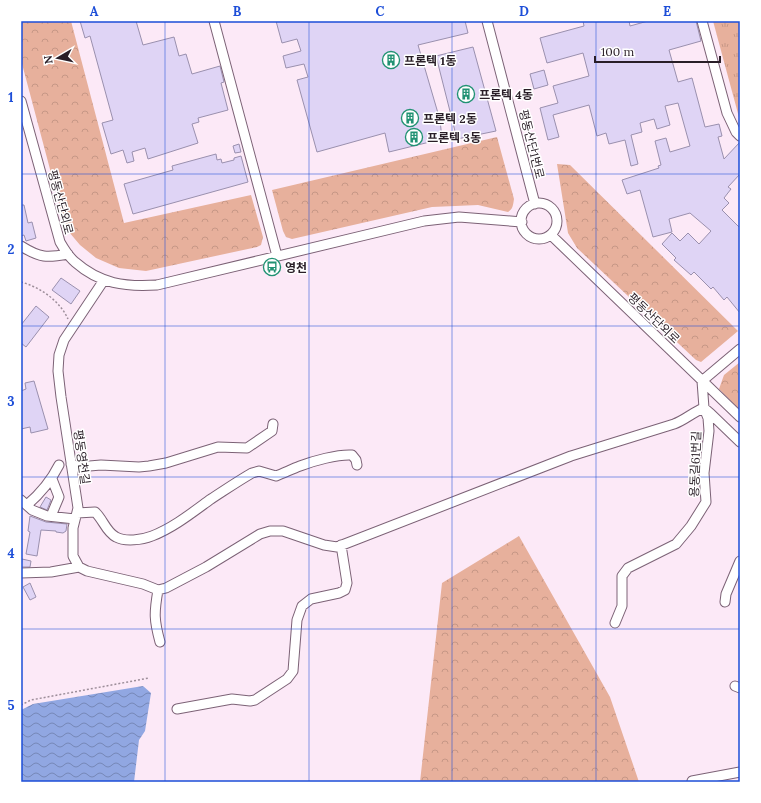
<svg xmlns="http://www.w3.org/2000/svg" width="761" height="803" font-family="Lora,'Noto Sans KR',serif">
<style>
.forest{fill:url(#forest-crowns)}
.park{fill:url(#park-tufts)}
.water{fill:url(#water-waves)}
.building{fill:#dfd4f5;stroke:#9a90ae}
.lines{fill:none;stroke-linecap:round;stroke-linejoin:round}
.minor-casing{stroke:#7c6276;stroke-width:11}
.path{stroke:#9d8e9a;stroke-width:1.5;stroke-dasharray:2 2;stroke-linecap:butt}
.minor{stroke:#fff;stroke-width:9}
.grid{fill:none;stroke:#1d4ed8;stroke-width:1;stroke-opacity:0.55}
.labels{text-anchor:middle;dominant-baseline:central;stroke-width:3;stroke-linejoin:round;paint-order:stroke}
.poi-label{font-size:12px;font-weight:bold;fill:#291e27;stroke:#fff;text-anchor:start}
.street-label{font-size:12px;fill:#291e27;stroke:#fff}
.neatline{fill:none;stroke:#1d4ed8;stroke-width:1.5}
.grid-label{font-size:13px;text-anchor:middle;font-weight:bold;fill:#1d4ed8}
</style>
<defs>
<pattern id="forest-crowns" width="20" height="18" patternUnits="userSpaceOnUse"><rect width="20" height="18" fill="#e7b09c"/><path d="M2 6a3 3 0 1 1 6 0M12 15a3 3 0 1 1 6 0" fill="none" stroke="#c69786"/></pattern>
<pattern id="park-tufts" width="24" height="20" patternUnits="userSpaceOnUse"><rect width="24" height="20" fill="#e7b09c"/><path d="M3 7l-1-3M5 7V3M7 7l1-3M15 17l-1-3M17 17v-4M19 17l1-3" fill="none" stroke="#c69786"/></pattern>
<pattern id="water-waves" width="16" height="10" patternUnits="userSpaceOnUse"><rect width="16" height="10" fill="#91a7e2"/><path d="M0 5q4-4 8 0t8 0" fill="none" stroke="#7687b7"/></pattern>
</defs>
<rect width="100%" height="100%" fill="#fce9f7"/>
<path class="forest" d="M21 21H71L124 223 251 195 263 237 261 245 257 247 146 271 119 268 96 258 80 245 69 232 60 207 21 60Z
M497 137 514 199C513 205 513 209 508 212L478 205 432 207 292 239 286 237 283 231 272 190Z
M557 164 570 165 738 331 701 362 696 360 577 248 568 233Z
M740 362V410L719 389 724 375Z
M519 536 610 697 639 782H420L442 583Z"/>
<path class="park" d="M713 21H740V121Z"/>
<path class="water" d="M143 686 151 693 145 731 139 740 134 782H21V710L33 704Z"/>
<path class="building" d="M80 21H136L143 45 174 37 179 56 186 54 192 74 220 66 224 82 221 83 228 110 198 118 199 122 192 124 198 143 148 159 145 148 132 152 134 161 127 163 123 150 111 154 102 123 113 120 90 36 85 38Z
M276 21H465L468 33 418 45 440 120 442 139 389 152 385 133 317 152 297 80 308 77 304 64 286 68 283 56 301 51 297 39 282 43Z
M583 21H629L630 26 648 21H696L701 41 669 50 678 82 692 78 705 127 719 124 722 136 718 137 724 159 740 142V174L728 187 731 189 724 198 729 203 722 210 740 228V313L727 297 724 300 713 287 711 289 694 272 691 275 674 260 676 258 662 244 672 233 680 241 688 233 699 244 711 231 690 213 669 219 672 232 653 237 640 190 627 194 622 180 659 168 658 166 661 165 655 141 666 138 670 152 690 146 678 103 665 106 670 125 657 129 654 119 640 123 642 132 631 135 638 164 631 166 625 140 609 144 606 133 597 136 589 105 553 115 559 137 548 140 540 108 558 103 553 86 589 76 583 53 547 63 540 38 584 26Z
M473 47 496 131 457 139 436 56Z
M544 70 548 85 534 89 530 74Z
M239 144 241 152 235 153 233 146Z
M216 154 217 160 221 159 222 163 234 160V158L241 156 248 182 133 214 124 184 173 170 172 166Z
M21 205H24L28 223 32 222 36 238 26 241 24 235 21 236Z
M61 278 80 291 71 304 52 290Z
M36 306 49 317 26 347 21 343V325Z
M34 381 48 429 31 433 30 427 21 429V391L26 389 25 383Z
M46 497 51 500 47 510 40 507Z
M30 516 46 522 67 524 66 531 63 533 56 532V531L41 530 37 556 26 554 30 532 28 531Z
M22 559 31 561 30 567H21Z
M30 583 36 597 30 600 23 587Z"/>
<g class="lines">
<g class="minor-casing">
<path id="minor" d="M214 21 277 256
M487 21 535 204
M702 21 727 113 736 132 740 136
M21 101 60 242C64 249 69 257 75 262 100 284 125 287 157 285L424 221 459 217 522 222
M521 221a18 18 0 1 1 36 0a18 18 0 1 1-36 0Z
M551 235 740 417
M21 246C40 258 47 258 68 254
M104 280 64 340 59 355 58 371 61 397 78 508 73 528V556L79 567 87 571 143 584 158 590
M740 349 702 381 704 408 711 414 740 442
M71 464 78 467 101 465 139 467 149 466 166 463 218 447 247 448 272 431 273 424
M21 500 32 510 47 516 75 519
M27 505C41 493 51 481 59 465
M77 513 95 512C103 519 106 532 116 537 125 542 142 540 152 536 173 528 193 512 211 499 225 490 238 481 252 473L259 471 276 476C284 473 292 469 300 466 313 461 338 454 352 455L356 460 357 465
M51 516 59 497 52 479
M21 573 51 572 79 567
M158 590 166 588 206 567 260 534 270 531H283L324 545 337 547 571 456 674 424C685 420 693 412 704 408L708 418 709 431 704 473 706 502 691 526 676 544 628 568 622 576V606L615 623
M158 590C154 613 154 620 160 642
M725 602 726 594 740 561
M735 686 740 688
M177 709 232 699 250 701 255 700 287 679 293 671 297 620 302 606 311 599 339 593 345 590 347 583 341 545
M692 781 740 772"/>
</g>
<path class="path" d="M21 282C40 287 60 301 68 319
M21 705 31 700 149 678"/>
<use href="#minor" class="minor"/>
</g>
<path class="grid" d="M165 21V782M309 21V782M452 21V782M596 21V782M21 174H740M21 326H740M21 477H740M21 629H740"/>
<defs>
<g id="building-ring" transform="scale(0.9)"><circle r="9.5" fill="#fff" stroke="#219273" stroke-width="1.5"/><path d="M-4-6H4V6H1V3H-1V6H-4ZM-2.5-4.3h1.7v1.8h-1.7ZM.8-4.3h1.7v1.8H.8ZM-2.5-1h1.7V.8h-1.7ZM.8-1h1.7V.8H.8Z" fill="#219273"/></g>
<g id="bus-ring" transform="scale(0.9)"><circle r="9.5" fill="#fff" stroke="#219273" stroke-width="1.5"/><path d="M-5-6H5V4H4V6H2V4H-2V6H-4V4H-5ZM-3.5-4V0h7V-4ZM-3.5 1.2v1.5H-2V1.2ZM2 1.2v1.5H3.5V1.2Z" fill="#219273"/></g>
</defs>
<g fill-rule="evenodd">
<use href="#building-ring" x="391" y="60"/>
<use href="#building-ring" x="466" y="94"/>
<use href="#building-ring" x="410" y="118"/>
<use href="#building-ring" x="414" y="137"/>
<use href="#bus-ring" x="272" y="267"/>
</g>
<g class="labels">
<g class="poi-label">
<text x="404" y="60">프론텍 1동</text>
<text x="479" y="94">프론텍 4동</text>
<text x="423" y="118">프론텍 2동</text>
<text x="427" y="137">프론텍 3동</text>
<text x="285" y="267">영천</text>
</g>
<g class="street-label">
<text transform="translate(532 144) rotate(76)">평동산단1번로</text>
<text transform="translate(61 202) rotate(75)">평동산단외로</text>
<text transform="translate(654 318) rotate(44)">평동산단외로</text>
<text transform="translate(82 457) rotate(82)">평동영천길</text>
<text transform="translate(695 464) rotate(-88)">용동길61번길</text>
</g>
</g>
<rect width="761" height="803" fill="none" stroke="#ffffff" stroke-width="44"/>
<g transform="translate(58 58) rotate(261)" stroke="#ffffff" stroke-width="3" paint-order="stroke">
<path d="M0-3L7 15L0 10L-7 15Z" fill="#291e27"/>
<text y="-6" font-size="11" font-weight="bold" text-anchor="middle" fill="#291e27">N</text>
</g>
<path d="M595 56v6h125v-6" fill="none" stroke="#291e27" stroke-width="2"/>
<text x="601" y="56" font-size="12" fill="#291e27" stroke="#ffffff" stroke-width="3" paint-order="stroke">100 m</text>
<rect x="22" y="22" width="717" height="759" class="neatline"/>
<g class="grid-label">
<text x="94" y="16">A</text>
<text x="237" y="16">B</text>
<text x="380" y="16">C</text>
<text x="524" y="16">D</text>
<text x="667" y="16">E</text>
<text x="11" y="102">1</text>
<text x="11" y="254">2</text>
<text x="11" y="406">3</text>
<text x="11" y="558">4</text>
<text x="11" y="710">5</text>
</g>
</svg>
